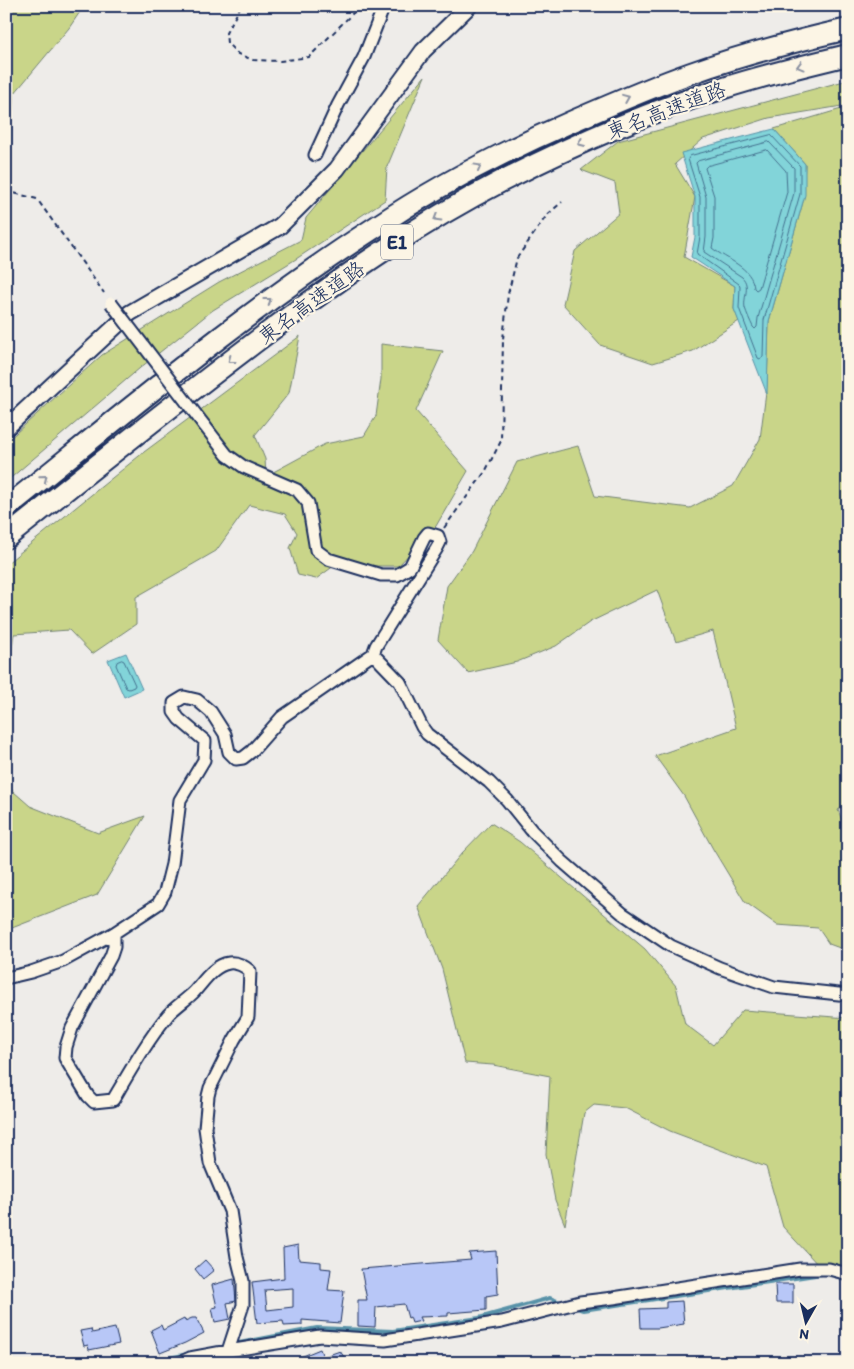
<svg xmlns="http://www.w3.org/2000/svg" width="854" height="1369" font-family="Itim,'Klee One',sans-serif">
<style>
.green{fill:#c9d589;stroke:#728274}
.water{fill:#82d4d9;stroke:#5992a8}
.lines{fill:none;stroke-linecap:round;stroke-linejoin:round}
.shore{stroke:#44718f;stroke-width:1}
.stream{stroke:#5992a8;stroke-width:4}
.building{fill:#b8c7f7;stroke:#1b2f5e;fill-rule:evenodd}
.street-casing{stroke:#1b2f5e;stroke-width:15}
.secondary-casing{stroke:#1b2f5e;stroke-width:19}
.highway-casing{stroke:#1b2f5e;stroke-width:24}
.path{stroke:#1b2f5e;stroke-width:2;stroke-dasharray:5 4;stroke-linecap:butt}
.street{stroke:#fcf5e5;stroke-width:11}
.secondary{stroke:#fcf5e5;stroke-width:15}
.highway{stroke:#fcf5e5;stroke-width:20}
.street-bridge-casing{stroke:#1b2f5e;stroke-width:15;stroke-linecap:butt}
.street-bridge{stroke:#fcf5e5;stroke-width:11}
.oneway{stroke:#8c92a2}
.labels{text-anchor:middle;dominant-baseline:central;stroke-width:4.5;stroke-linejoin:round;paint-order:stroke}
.shield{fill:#fcf5e5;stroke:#5e6a86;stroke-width:1}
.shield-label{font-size:20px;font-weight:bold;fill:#1b2f5e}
.street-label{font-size:21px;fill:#1b2f5e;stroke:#fcf5e5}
</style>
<rect width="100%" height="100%" fill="#eeece9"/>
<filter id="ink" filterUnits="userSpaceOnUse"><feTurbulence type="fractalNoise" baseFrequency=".02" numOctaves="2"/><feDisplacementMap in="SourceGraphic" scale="10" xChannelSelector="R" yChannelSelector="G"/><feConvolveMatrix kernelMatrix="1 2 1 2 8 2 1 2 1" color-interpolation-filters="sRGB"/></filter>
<g filter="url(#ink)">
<path class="green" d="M6 6H84L69 28 14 94 11 130 6 154Z
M425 76 387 167 385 200 296 259 213 310 140 368 6 482V442L102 355 219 282 301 240 306 218Z
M848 80V105L769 118 703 139 675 164 695 197 684 257 735 286 734 309 739 321 693 351 653 363 600 345 563 304 575 251 619 213 615 183 581 170 618 141Z
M848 107V803L838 810 848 835V951L829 944 818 928 777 925 745 902 713 849 684 796 655 756 736 728 713 631 676 642 657 590 590 622 556 646 517 662 468 673 438 640 447 586 472 551 517 462 578 446 595 496 690 508 733 486 760 439 767 385 769 321 803 202 805 164 774 129Z
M300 336 289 393 255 435 265 459 266 476 325 444 364 436 376 416 381 379V344L443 351 416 411 468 471 436 526 398 566H369L338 563 316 579 298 575 290 548 297 533 285 514 249 505 216 551 136 597V624L92 654 69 630 14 634 6 687V564L144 452Z
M6 785 30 806 98 833 145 816 97 895 12 928H6Z
M491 823 520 842 645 949 676 986 685 1024 713 1045 743 1010 848 1018V1130L839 1138 848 1142V1273L820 1267 783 1227 766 1167 670 1131 625 1108 594 1105 584 1113 565 1225 555 1200 546 1154 550 1076 493 1065 465 1063 442 969 418 906 462 853Z"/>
<path class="water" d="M774 129 805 164V195L769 321 767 394 734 309 735 286 691 257 695 237V197L681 153Z
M126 653 142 689 124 697 108 660Z"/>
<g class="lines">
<path class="shore" d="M771 135 800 166V194L764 320 763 357 760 359 758 358 739 308 740 287 739 284 697 254 700 237V197L688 159 690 156Z
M769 142 794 168V193L758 318 757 327 755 329 753 327C750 321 747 314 745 308 743 297 751 286 742 277L704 252 706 237V197L696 163 698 161Z
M767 150 786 171 787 192 759 288 756 290 754 288C752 267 727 260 712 248L714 238V196L705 168 707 166Z
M122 660 124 661 135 685 134 687 129 689 126 688 116 665 117 662Z"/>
<path class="stream" d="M574 1307 583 1310 822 1274
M234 1344 317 1328 393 1331 479 1318 550 1298 563 1303
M160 1363 169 1358 188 1354"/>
</g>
<path class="building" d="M298 1245 299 1260 321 1262V1268L331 1269 328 1290 344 1291 340 1323 302 1320V1325L284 1326 283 1321 257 1323 252 1282 284 1278 283 1248ZM293 1288V1307L267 1310 265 1290Z
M496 1251 498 1294 486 1296V1310L448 1313V1316L419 1317 421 1321 412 1323 410 1317 408 1318 404 1304 376 1307 375 1327 358 1326V1300H367L361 1269 471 1260 469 1253Z
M205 1260 214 1270 203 1279 195 1269Z
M234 1279 236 1301 227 1303 230 1319 215 1322 212 1308 217 1307 212 1285Z
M775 1284H793V1303H776Z
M682 1301 684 1324 658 1328H641L640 1309 666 1308V1302Z
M192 1318H196L204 1333 185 1343 160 1353 151 1330 161 1325 163 1330 184 1319 185 1321Z
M115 1328 119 1344 89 1350 88 1345 84 1346 80 1331 91 1329 92 1333Z
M320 1349 323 1357 340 1351 348 1363H286Z"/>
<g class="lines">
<g class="street-casing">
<path id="street" d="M315 155 338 105 364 57 384 6
M373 654 400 682 422 727 427 734 489 782 507 800 532 831 562 861 622 913 671 946 720 968 774 987 848 995
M114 933V947L111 956 72 1028 66 1047 65 1058 88 1096 94 1102 113 1100C130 1071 147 1041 168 1015 175 1007 186 1000 194 992 204 981 214 965 229 963 238 962 244 966 250 971L248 1017 234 1040 210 1088 208 1096 205 1128 210 1163 230 1211 237 1257 243 1281V1305L228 1351
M6 978 31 972 63 961 114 933 158 904 165 892 172 864 180 800 204 760 205 741 179 719 174 712V703L184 697 197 700 211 712 225 734 229 752 236 759 243 758 252 751 282 717 373 654 376 646 437 548 440 542 438 536 428 533 424 538 410 567 397 575H381L328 559 316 550 308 503 297 490 244 467 227 455 204 425
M179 1363 190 1358 228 1351 320 1336 385 1340 502 1322 580 1302 613 1298 800 1269H829L848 1274"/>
</g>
<g class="secondary-casing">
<path id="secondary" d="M6 428 130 313 280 226 337 169 423 51 469 6"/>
</g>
<g class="highway-casing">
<path id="highway" d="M6 508C126 412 244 312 374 228 437 186 504 151 573 121 612 104 651 87 691 73 742 55 795 41 848 29
M6 538C92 469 178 400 266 334 341 278 418 224 502 181 573 145 647 112 724 88 765 75 806 65 848 55"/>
</g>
<path class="path" d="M241 6 226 33 227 43 238 54 253 60 280 61 309 57 360 6
M6 191 37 199 104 293
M444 528 485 472 501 441 503 339 508 294 517 258 547 215 562 202"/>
<use href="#street" class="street"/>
<use href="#secondary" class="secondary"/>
<use href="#highway" class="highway"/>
<g class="street-bridge-casing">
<path id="street-bridge" d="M111 303 204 425"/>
</g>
<use href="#street-bridge" class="street-bridge"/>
</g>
<defs><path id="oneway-chevron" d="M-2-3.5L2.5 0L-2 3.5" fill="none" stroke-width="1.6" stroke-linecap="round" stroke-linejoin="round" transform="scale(1.25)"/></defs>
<g class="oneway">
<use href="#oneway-chevron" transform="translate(800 66) rotate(165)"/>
<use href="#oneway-chevron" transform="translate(626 98) rotate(-22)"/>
<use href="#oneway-chevron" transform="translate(581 143) rotate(156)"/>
<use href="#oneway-chevron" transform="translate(478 167) rotate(-29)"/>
<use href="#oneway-chevron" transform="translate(437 218) rotate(149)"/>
<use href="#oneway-chevron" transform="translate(268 301) rotate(-37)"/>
<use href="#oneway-chevron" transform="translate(231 360) rotate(143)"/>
<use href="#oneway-chevron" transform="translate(44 478) rotate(-39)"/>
</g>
</g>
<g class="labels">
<rect class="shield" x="381" y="224.5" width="32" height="35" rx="4"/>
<g class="shield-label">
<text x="397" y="242">E1</text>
</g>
<g class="street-label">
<text transform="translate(666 110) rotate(-21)">東名高速道路</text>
<text transform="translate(311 302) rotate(-36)">東名高速道路</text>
</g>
</g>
<rect width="854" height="1369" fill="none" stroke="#fcf5e5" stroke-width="25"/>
<rect x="12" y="12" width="829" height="1344" fill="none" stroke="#1b2f5e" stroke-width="2" filter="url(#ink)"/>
<g transform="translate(806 1322) rotate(188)" stroke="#fcf5e5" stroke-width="4" paint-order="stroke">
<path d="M0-4L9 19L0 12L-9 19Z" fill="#1b2f5e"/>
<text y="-8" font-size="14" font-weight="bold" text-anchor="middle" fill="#1b2f5e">N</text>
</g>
</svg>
